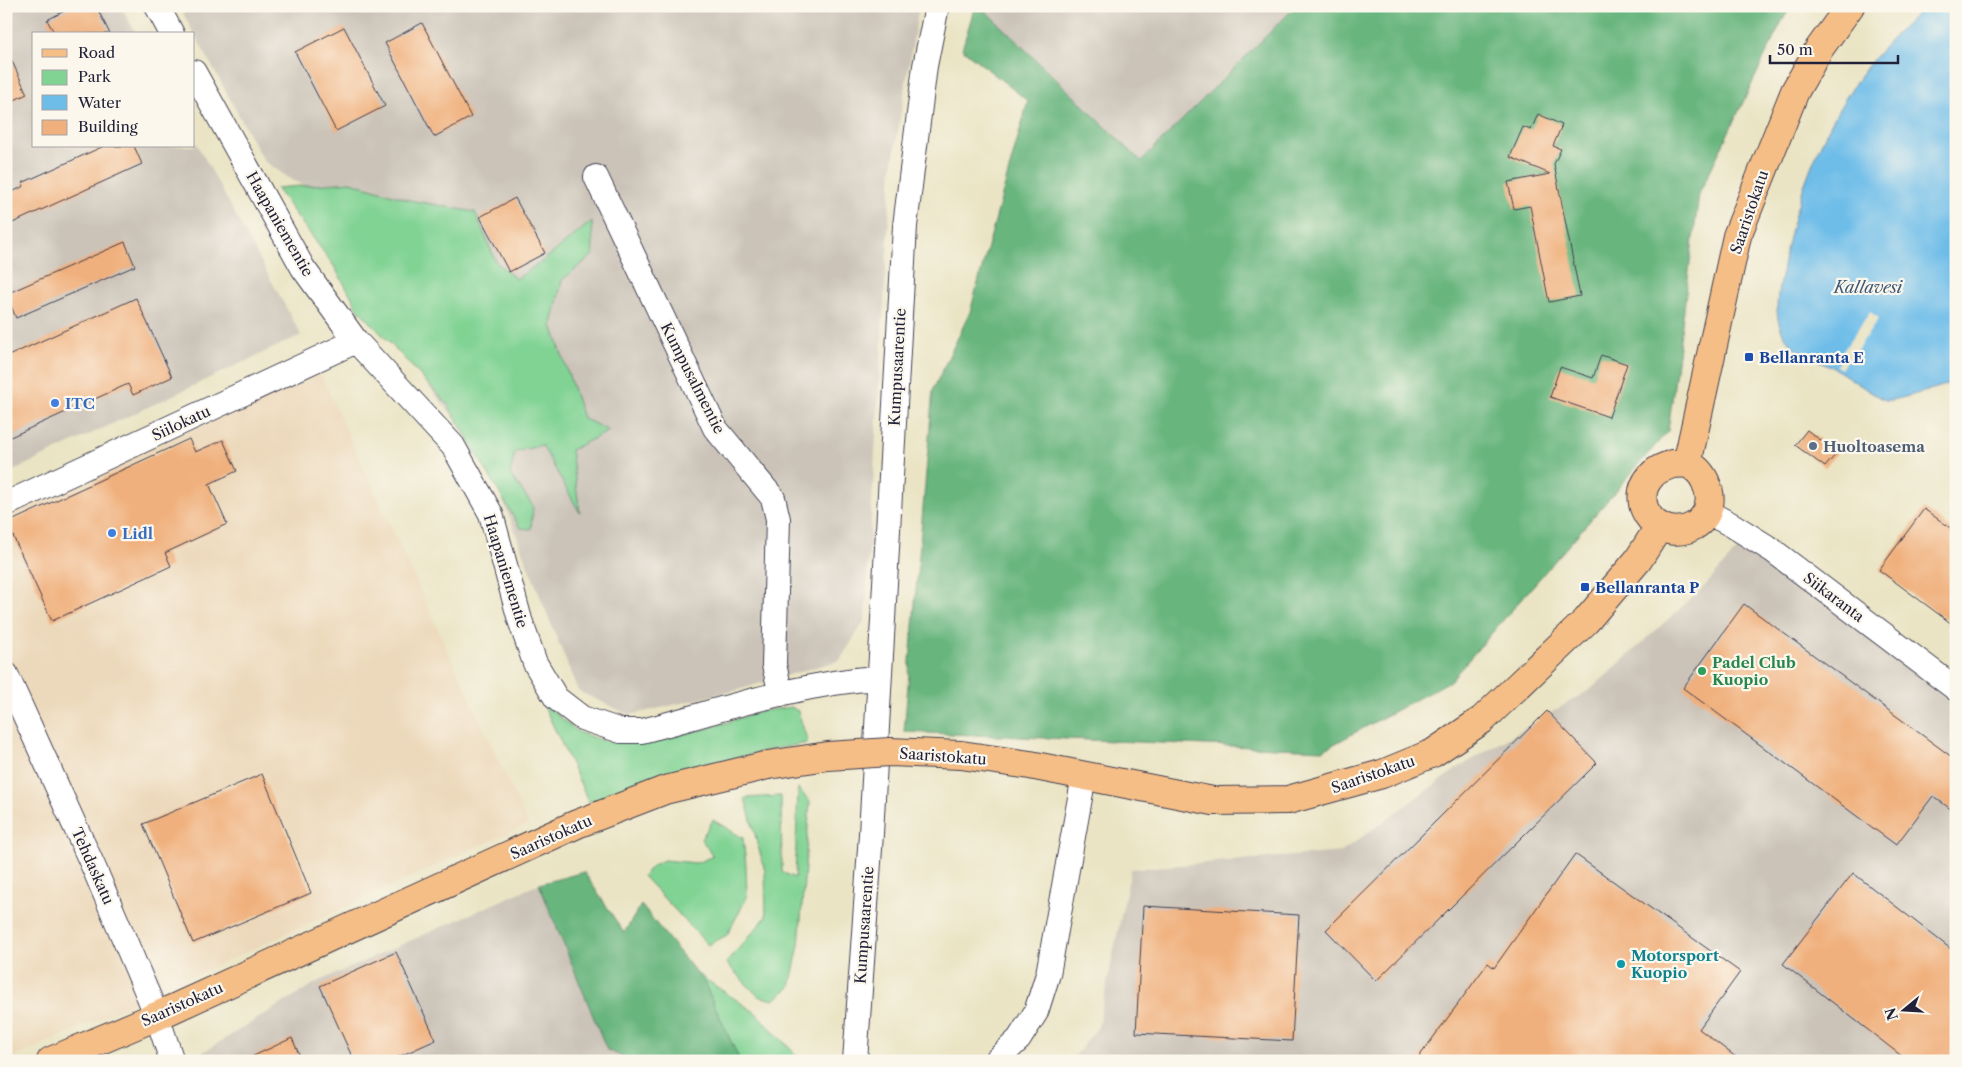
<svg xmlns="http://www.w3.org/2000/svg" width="1962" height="1067" font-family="'Libre Caslon Text',serif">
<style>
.built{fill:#ecd8ba}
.industrial{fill:#cbc3b8}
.green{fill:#81d394;stroke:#527a68}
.forest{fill:#68b57e;stroke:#456c5c}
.water{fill:#6ebde9;stroke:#487092}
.pier{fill:#eae4c4}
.building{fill:#f0b07d}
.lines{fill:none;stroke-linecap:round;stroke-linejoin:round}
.minor-casing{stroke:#403f50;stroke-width:26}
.major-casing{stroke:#403f50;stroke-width:30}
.minor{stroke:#fff;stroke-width:24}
.major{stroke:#f6be87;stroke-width:28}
.major-bridge-casing{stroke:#403f50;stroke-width:30;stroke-linecap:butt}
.major-bridge{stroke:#f6be87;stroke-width:28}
.transit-dot{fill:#1a4fb4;stroke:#fbf7ec;stroke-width:2}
.shop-dot{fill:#3f7fe0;stroke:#fbf7ec;stroke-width:2}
.service-dot{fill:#5c6f8a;stroke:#fbf7ec;stroke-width:2}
.leisure-dot{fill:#2e9e5b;stroke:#fbf7ec;stroke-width:2}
.culture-dot{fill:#0f9aa8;stroke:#fbf7ec;stroke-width:2}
.labels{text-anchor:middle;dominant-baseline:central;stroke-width:4.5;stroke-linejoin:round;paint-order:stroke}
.street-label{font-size:15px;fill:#22223b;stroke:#fbf7ec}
.transit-label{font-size:15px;font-weight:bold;fill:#164399;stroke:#fbf7ec;text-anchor:start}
.shop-label{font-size:15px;font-weight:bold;fill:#366cbe;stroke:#fbf7ec;text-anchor:start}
.service-label{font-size:15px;font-weight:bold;fill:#4e5e75;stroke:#fbf7ec;text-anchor:start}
.leisure-label{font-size:15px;font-weight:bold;fill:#27864d;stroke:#fbf7ec;text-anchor:start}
.culture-label{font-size:15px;font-weight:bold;fill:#0d838f;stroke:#fbf7ec;text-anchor:start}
.water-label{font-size:16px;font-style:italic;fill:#3d5878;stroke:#fbf7ec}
</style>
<rect width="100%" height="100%" fill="#fbf7ec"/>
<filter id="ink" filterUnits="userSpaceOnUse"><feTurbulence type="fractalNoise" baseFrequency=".02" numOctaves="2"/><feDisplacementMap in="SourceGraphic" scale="10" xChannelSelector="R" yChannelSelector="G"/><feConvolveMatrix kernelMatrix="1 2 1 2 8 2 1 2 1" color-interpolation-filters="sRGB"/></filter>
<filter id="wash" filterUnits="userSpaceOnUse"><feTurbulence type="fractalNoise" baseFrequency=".0096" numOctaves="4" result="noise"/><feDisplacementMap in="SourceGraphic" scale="20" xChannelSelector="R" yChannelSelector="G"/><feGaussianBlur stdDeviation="1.12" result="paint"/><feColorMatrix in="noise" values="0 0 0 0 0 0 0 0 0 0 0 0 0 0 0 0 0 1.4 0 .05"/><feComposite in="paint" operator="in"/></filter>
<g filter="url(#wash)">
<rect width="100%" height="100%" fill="#eae4c4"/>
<path class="built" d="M320 373 528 824 6 1061V512Z"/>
<path class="industrial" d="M6 6H121L136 34H34V146H194V139L301 335 6 474Z
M179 6H919L892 166 865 620 840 660 738 690 630 715 578 691 530 571 486 456 376 323 337 198 292 180 264 161Z
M980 6H1296L1141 161Z
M1739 548 1832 610 1956 704V1061H1071L1098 1027 1131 869 1341 852 1458 768 1591 689 1704 587Z
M539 884 607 1050 632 1061H189L317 982Z"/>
<path class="green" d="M351 182 409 200 475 212 496 262 516 279 543 261 592 221 593 255 562 280 552 325 583 418 609 431 571 450 580 513 542 445 515 452 510 474 533 506 531 529 520 528 448 405 359 310 334 266 276 188Z
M542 702 578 732 601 740 639 743 706 729 762 711 791 707 798 711 808 743 768 750 691 770 589 802Z
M798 788 810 802 799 945 790 987 774 1000 758 996 726 963 766 917 765 871 745 798 781 796 782 872 795 878Z
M713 820 743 838 746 865 747 897 727 935 708 945 643 876 653 865 664 860 697 863 713 856 701 839Z
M699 975 756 1013 802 1061H739Z"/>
<path class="forest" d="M975 6H980L1141 161 1296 6H1792L1782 21 1699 194 1668 431 1450 681 1323 750 904 732 933 390 970 312 1028 101 962 49Z
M584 872 624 933 641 905 704 982 740 1061H632L607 1050 539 884Z"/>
<path class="water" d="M1924 6H1956V382C1944 385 1895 402 1886 400 1875 397 1845 374 1832 367 1814 357 1793 353 1783 333 1772 314 1779 288 1783 267 1795 195 1828 111 1877 55 1891 38 1909 22 1924 6Z"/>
<path class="pier" d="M1870 312 1879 318 1849 361 1847 360 1841 369 1836 366 1842 357 1840 355Z"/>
<g id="blocks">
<path class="building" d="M74 6H96L110 34H55L47 20Z
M422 23 471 117 434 137 385 43Z
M344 27 385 106 336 131 295 52Z
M6 48 27 94 6 104Z
M1538 114 1562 125 1553 146 1561 149 1554 164 1580 296 1549 302 1530 206 1514 209 1508 182 1550 174 1510 157 1523 127 1531 130Z
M104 146H134L142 164 6 226V195L24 186 22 183Z
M515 198 545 253 509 272 480 217Z
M125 242 135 266 16 318 6 294Z
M136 298 172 377 133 395 128 384 6 439V357Z
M1601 355 1627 364 1609 417 1550 397 1560 367 1593 378Z
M1807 430 1837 453 1825 467 1795 445Z
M189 439 195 452 223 440 237 471 209 484 227 524 165 553 171 566 52 621 7 523Z
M1924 509 1956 532V627L1879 570Z
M1744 604 1956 760V813L1933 796 1896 845 1683 688Z
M1547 711 1597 763 1376 981 1326 930Z
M262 774 311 893 193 943 143 824Z
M1575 854 1740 972 1699 1029 1741 1061H1416L1488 963 1494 968Z
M1853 873 1956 953V1061H1908L1783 964Z
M1143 906 1299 915 1292 1041 1136 1033Z
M396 952 436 1040 389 1061H354L320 986Z
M292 1038 302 1061H243Z"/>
</g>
</g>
<g filter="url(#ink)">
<use href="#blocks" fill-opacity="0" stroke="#403f50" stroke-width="1"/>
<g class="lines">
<g class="minor-casing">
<path id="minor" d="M157 6 172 34
M194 72 303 268 356 341 453 446 491 514 520 620 535 663 556 698 582 718 621 731H642C719 711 799 683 878 678
M596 177 715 428 773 498 778 519 774 665 781 694
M6 504 356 341
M1707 512 1732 525 1772 550 1956 689
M6 674 94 868 157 1016 172 1061
M855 1061 871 834 905 226 925 66 937 6
M996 1061 1019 1039 1036 1012 1048 974 1084 776"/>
</g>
<g class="major-casing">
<path id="major" d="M1672 464C1676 464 1683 463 1687 464 1703 469 1712 491 1709 505 1707 515 1702 521 1694 526 1660 545 1625 503 1652 475 1657 469 1665 467 1672 464Z
M1687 464 1737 236 1795 91 1819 49 1850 6
M961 755 1030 765 1213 801 1288 800 1382 774 1433 753 1482 720 1586 621 1638 560 1659 527
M51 1061 157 1016 577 824 665 790 768 765"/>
</g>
<use href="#minor" class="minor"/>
<use href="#major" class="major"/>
<g class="major-bridge-casing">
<path id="major-bridge" d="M768 765 828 756 890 752 961 755"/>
</g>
<use href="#major-bridge" class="major-bridge"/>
</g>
</g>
<g class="transit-dot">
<rect x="1744" y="352" width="10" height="10" rx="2.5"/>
<rect x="1580" y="582" width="10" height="10" rx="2.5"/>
</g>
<g class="shop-dot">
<circle cx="55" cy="403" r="5"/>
<circle cx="112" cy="533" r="5"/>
</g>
<circle class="service-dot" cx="1813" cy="446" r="5"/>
<circle class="leisure-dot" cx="1702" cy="671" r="5"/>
<circle class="culture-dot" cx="1621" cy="964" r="5"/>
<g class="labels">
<g class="street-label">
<text transform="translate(1749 212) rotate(-71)">Saaristokatu</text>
<text transform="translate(280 224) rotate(60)">Haapaniementie</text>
<text transform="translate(897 367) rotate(-87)">Kumpusaarentie</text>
<text transform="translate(693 378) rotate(63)">Kumpusalmentie</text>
<text transform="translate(181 423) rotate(-25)">Siilokatu</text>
<text transform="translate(506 571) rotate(73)">Haapaniementie</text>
<text transform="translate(1834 597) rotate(37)">Siikaranta</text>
<text transform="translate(943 756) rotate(4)">Saaristokatu</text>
<text transform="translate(1373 774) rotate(-19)">Saaristokatu</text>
<text transform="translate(551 837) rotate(-24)">Saaristokatu</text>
<text transform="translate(93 866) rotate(66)">Tehdaskatu</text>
<text transform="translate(864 925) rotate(-86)">Kumpusaarentie</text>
<text transform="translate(182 1004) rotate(-24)">Saaristokatu</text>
</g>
<g class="transit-label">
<text x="1759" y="357">Bellanranta E</text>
<text x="1595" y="587">Bellanranta P</text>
</g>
<g class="shop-label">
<text x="65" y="403">ITC</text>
<text x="122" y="533">Lidl</text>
</g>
<g class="service-label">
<text x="1823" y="446">Huoltoasema</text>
</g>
<g class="leisure-label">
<text x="1712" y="662">Padel Club<tspan x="1712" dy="17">Kuopio</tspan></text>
</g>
<g class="culture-label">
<text x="1631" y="955">Motorsport<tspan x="1631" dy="17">Kuopio</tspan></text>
</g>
<g class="water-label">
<text x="1868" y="287">Kallavesi</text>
</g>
</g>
<rect width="1962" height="1067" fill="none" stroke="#fbf7ec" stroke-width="25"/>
<rect x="32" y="32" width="162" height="115" fill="#fbf7ec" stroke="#a4a2a5"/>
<rect x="42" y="49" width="25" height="8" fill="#f6be87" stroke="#a4a2a5"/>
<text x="78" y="58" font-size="15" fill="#22223b">Road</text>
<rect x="42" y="70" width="25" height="15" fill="#81d394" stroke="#a4a2a5"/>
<text x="78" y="82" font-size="15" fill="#22223b">Park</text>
<rect x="42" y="95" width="25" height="15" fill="#6ebde9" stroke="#a4a2a5"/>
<text x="78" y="108" font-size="15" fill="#22223b">Water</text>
<rect x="42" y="120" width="25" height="15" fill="#f0b07d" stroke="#a4a2a5"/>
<text x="78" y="132" font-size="15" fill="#22223b">Building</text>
<g transform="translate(1904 1010) rotate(252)" stroke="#fbf7ec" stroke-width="4" paint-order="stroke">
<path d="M0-4L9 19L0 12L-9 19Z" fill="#22223b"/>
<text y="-8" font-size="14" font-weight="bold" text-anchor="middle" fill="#22223b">N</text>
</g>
<path d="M1770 55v8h128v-8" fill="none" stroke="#22223b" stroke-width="2.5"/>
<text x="1777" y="55" font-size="15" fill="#22223b" stroke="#fbf7ec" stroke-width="4" paint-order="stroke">50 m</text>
</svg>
